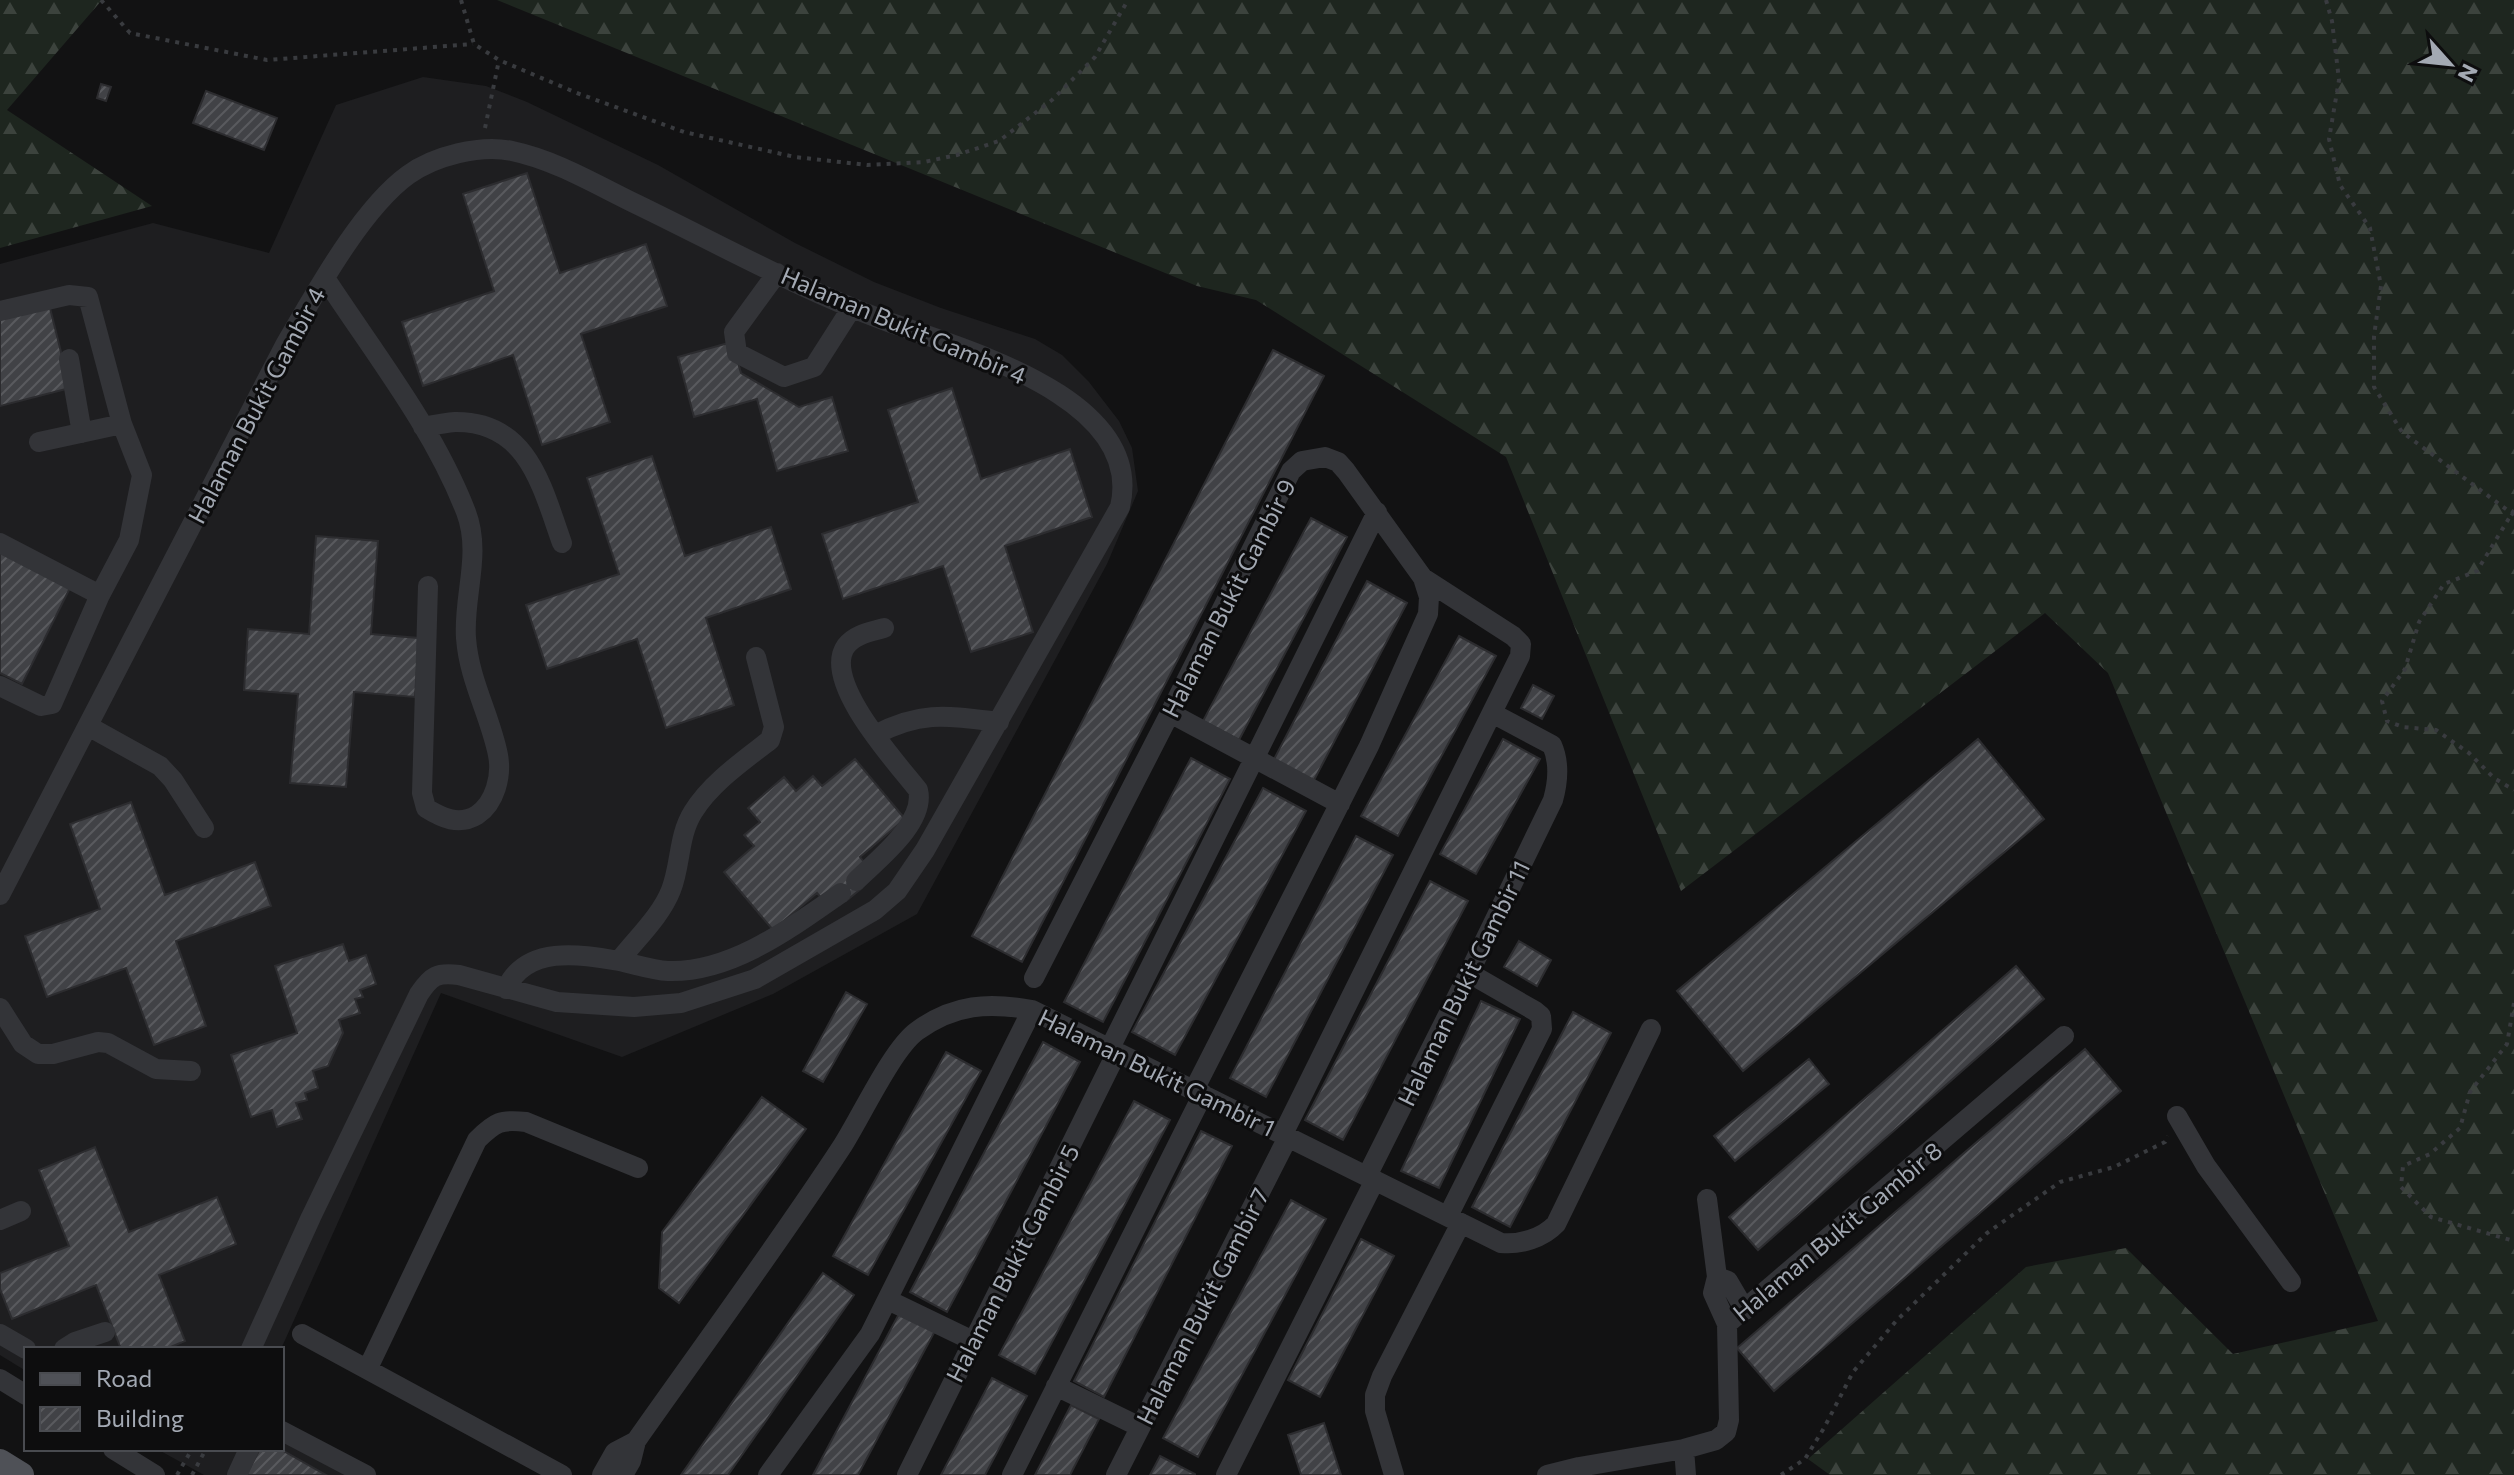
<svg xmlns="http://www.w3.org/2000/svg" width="2514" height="1475" font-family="Commissioner,sans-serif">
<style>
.built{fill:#1e1e20}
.forest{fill:url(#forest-firs)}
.building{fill:url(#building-hatch);stroke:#2c2c2f;stroke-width:2}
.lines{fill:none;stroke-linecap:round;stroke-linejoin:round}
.path{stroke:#393b3f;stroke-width:4;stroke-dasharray:4 6;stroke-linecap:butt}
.minor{stroke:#333438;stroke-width:20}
.major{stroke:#4f5157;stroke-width:26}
.labels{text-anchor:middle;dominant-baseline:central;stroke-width:6;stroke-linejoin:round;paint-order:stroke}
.street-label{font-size:24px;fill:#a3a9b3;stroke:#0d0d0e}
</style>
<defs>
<pattern id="forest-firs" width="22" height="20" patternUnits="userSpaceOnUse" patternTransform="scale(2)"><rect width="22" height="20" fill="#1e261f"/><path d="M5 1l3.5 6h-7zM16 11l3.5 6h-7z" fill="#3c433d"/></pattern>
<pattern id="building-hatch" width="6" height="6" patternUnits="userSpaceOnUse" patternTransform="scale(2)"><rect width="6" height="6" fill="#414246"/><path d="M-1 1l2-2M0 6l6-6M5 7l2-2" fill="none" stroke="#595a5e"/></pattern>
</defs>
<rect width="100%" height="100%" fill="#121213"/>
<path class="built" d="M423 77 486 86 527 102 658 165 795 243 874 282 941 308 1035 339 1062 355 1089 382 1119 421 1132 448 1138 491 1107 564 917 914 773 994 622 1057 441 993 281 1349H26V1371L0 1355V264L153 223 269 253 336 105Z
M282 1425 377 1475H204L157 1449H282Z"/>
<path class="forest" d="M0 0H102L7 110 152 206 0 248Z
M497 0H2514V1475H1830L1808 1459 2026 1267 2126 1248 2233 1354 2378 1321 2108 673 2045 613 1681 891 1506 457 1256 300 1197 286Z"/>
<path class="building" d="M101 84 111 87 106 101 97 98Z
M206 91 277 118 264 150 193 123Z
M527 173 560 273 646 244 667 306 581 334 610 422 542 445 513 355 423 386 402 322 494 291 463 194Z
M49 304 70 388 0 406V317Z
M732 342 741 373 799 407 832 397 848 451 777 471 757 399 694 417 678 357Z
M1273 350 1324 376 1022 962 972 936Z
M952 388 981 479 1070 449 1092 517 1005 546 1033 632 971 652 943 566 843 599 822 534 918 502 888 410Z
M652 456 685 556 771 527 791 589 706 618 734 705 666 728 637 639 547 669 526 605 619 574 587 478Z
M1311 518 1347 537 1239 740 1203 721Z
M316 536 378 541 371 634 419 638 415 697 354 692 346 787 290 783 298 694 244 690 248 629 309 634Z
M0 548 72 584 22 684 0 673Z
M1367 581 1407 603 1312 784 1272 763Z
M1459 636 1496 656 1398 836 1361 816Z
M1533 685 1554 696 1542 719 1521 708Z
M1503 739 1540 759 1476 874 1440 854Z
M1978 739 2044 819 1743 1071 1677 991Z
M1191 758 1230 779 1103 1022 1064 1002Z
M855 759 905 819 860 857 864 862 862 888 846 901 822 899 817 893 773 930 724 872 754 846 744 835 760 822 748 808 784 777 796 791 813 776 822 786Z
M1263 788 1306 811 1175 1055 1132 1032Z
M131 802 165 895 255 862 271 906 176 941 206 1026 154 1045 126 968 47 997 25 936 100 909 70 824Z
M1356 836 1393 855 1266 1097 1230 1078Z
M1430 881 1468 901 1343 1140 1305 1120Z
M1519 941 1551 960 1537 986 1504 967Z
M343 944 349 961 366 955 376 984 360 990 363 997 355 999 360 1013 339 1020 343 1033 328 1066 313 1071 318 1088 305 1093 307 1100 296 1103 302 1119 277 1127 272 1110 251 1117 231 1055 297 1033 275 966Z
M2016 966 2044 999 1758 1250 1729 1217Z
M846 992 867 1004 823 1082 803 1071Z
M1481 1001 1520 1019 1439 1188 1401 1171Z
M1573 1012 1611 1033 1510 1227 1472 1207Z
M1043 1042 1080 1062 947 1312 910 1292Z
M2085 1049 2121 1091 1774 1391 1737 1348Z
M946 1052 981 1071 868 1275 833 1256Z
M1809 1059 1829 1084 1735 1161 1714 1136Z
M762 1097 806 1129 679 1303 659 1288 662 1232Z
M1134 1101 1170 1120 1035 1374 999 1355Z
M1201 1131 1232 1146 1104 1397 1074 1381Z
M95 1147 129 1232 217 1197 236 1244 159 1275 185 1341 166 1349H121L96 1285 12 1319 0 1289V1273L69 1246 39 1170Z
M1291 1200 1326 1219 1198 1457 1163 1438Z
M1361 1239 1394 1256 1320 1397 1288 1380Z
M823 1273 854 1295 728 1475H681Z
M901 1310 936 1329 858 1475H813Z
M992 1378 1027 1396 985 1475H941Z
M1071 1405 1099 1419 1070 1475H1035Z
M1324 1423 1341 1475H1301L1288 1435Z
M260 1449H280L326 1475H246Z
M1160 1456 1195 1474V1475H1150Z"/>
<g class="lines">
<path class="path" d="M101 0 130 33 267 60 473 44
M461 0 474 44 499 60 577 93 684 132 795 157 867 165 924 162 957 155 999 141 1052 100 1095 57 1128 0
M2326 0 2332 21 2339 80 2329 139 2340 185 2370 228 2381 286 2374 336V387L2402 432 2514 515
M485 128 499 60
M2514 510 2477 571 2444 584 2419 622 2405 669 2382 701 2387 721 2403 727 2436 730 2469 753 2494 778 2514 790
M2514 1003 2507 1044 2470 1092 2460 1128 2430 1154 2403 1166 2401 1187 2431 1217 2514 1241
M177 1475 192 1449
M192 1475 206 1449
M1781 1475 1805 1459 1824 1428 1853 1372 1897 1320 1987 1233 2060 1182 2114 1167 2165 1142 2168 1136"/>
<path class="minor" d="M777 273 734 332 737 353 784 377 814 367 851 309
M325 278C374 353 433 427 466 512 482 554 463 596 466 638 469 680 490 715 498 755 502 776 495 803 477 815 459 826 442 818 426 808L422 793 428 586
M0 311 69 295 88 297 122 424 142 475 129 540 100 595 52 704 41 706 0 686
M69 359 82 433
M423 427C434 425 444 423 455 422 528 421 542 487 562 543
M39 442 122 424
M0 543 100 595
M1170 713 1340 804
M88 726 160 766 173 780 204 828
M875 735C921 710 950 716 999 722
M856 881C877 860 926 823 918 790 897 763 821 681 846 646 855 634 871 632 884 628
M0 895 285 345C315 294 361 209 408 175 434 156 481 144 512 151 555 160 595 184 634 203 717 243 799 289 886 321 961 349 1146 397 1120 507L925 850 897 891 875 910 755 979 681 1003 634 1007 557 1002 459 975C437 972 431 976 419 994L311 1217 251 1349
M619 961C634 964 652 970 668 971 731 973 791 928 841 893
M1034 978 1170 713 1291 471 1302 461 1325 457 1338 462 1346 471 1423 578 1429 597 1428 614 1369 746 1194 1090
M506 989C526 945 579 954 619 961 636 939 661 916 671 890 681 865 678 836 693 812 711 783 743 761 770 740L774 727 756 657
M0 1008 23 1044 38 1054H53L98 1042 108 1043 156 1069 191 1071
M1110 1048 1377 512
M2177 1116 2206 1166 2291 1282
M1283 1134 1520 656 1521 644 1513 636 1423 578
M1367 1176 1469 973 1553 800C1558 782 1560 763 1552 745L1492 713
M1448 1216 1542 1029 1541 1016 1535 1011 1469 973
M0 1220 21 1211
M1717 1277 1728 1281 1745 1310
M888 1300 973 1341
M1727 1324 2064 1036
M0 1334 26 1349
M302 1334 562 1475
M64 1349 75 1342 105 1332
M368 1368 477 1140C495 1122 501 1119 526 1122L638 1168
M0 1379 26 1395
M1056 1386 1140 1427
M282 1431 366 1475
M113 1449 155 1475
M1684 1449 1686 1475
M237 1475 249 1449
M602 1475 615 1452 636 1441
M623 1475 631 1461 636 1441C705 1343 776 1247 841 1148 860 1119 892 1049 917 1031 954 1004 989 1002 1032 1010L1501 1243C1520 1245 1543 1238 1556 1224L1651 1029
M768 1475 870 1334 1032 1010
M907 1475 1117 1052
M1012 1475 1203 1094
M1116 1475 1288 1137
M1226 1475 1375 1180
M1394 1475 1375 1411V1395L1382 1376 1461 1223
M1547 1475 1579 1467 1684 1449 1716 1440 1726 1432 1729 1420 1727 1324 1713 1293 1717 1277 1707 1199"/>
<path class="major" d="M0 1462 21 1475"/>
</g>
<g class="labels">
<g class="street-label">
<text transform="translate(904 325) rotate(23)">Halaman Bukit Gambir 4</text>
<text transform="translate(256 405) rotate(-62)">Halaman Bukit Gambir 4</text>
<text transform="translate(1228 598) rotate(-63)">Halaman Bukit Gambir 9</text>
<text transform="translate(1463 983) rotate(-64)">Halaman Bukit Gambir 11</text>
<text transform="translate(1157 1072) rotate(26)">Halaman Bukit Gambir 1</text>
<text transform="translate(1837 1231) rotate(-40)">Halaman Bukit Gambir 8</text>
<text transform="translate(1012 1263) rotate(-63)">Halaman Bukit Gambir 5</text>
<text transform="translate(1202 1306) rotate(-63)">Halaman Bukit Gambir 7</text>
</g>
</g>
<rect x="24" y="1347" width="260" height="104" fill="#0d0d0e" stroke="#494b50" stroke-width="2"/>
<rect x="40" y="1373" width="40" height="12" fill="#4f5157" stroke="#494b50" stroke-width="2"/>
<text x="96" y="1387" font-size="24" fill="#a3a9b3">Road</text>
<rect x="40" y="1407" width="40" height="24" fill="url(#building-hatch)" stroke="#494b50" stroke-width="2"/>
<text x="96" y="1427" font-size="24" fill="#a3a9b3">Building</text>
<g transform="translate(2450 64) rotate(117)" stroke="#0d0d0e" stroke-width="6" paint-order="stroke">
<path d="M0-6L14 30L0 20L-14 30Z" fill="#a3a9b3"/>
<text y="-12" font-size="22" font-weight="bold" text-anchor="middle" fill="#a3a9b3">N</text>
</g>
</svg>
